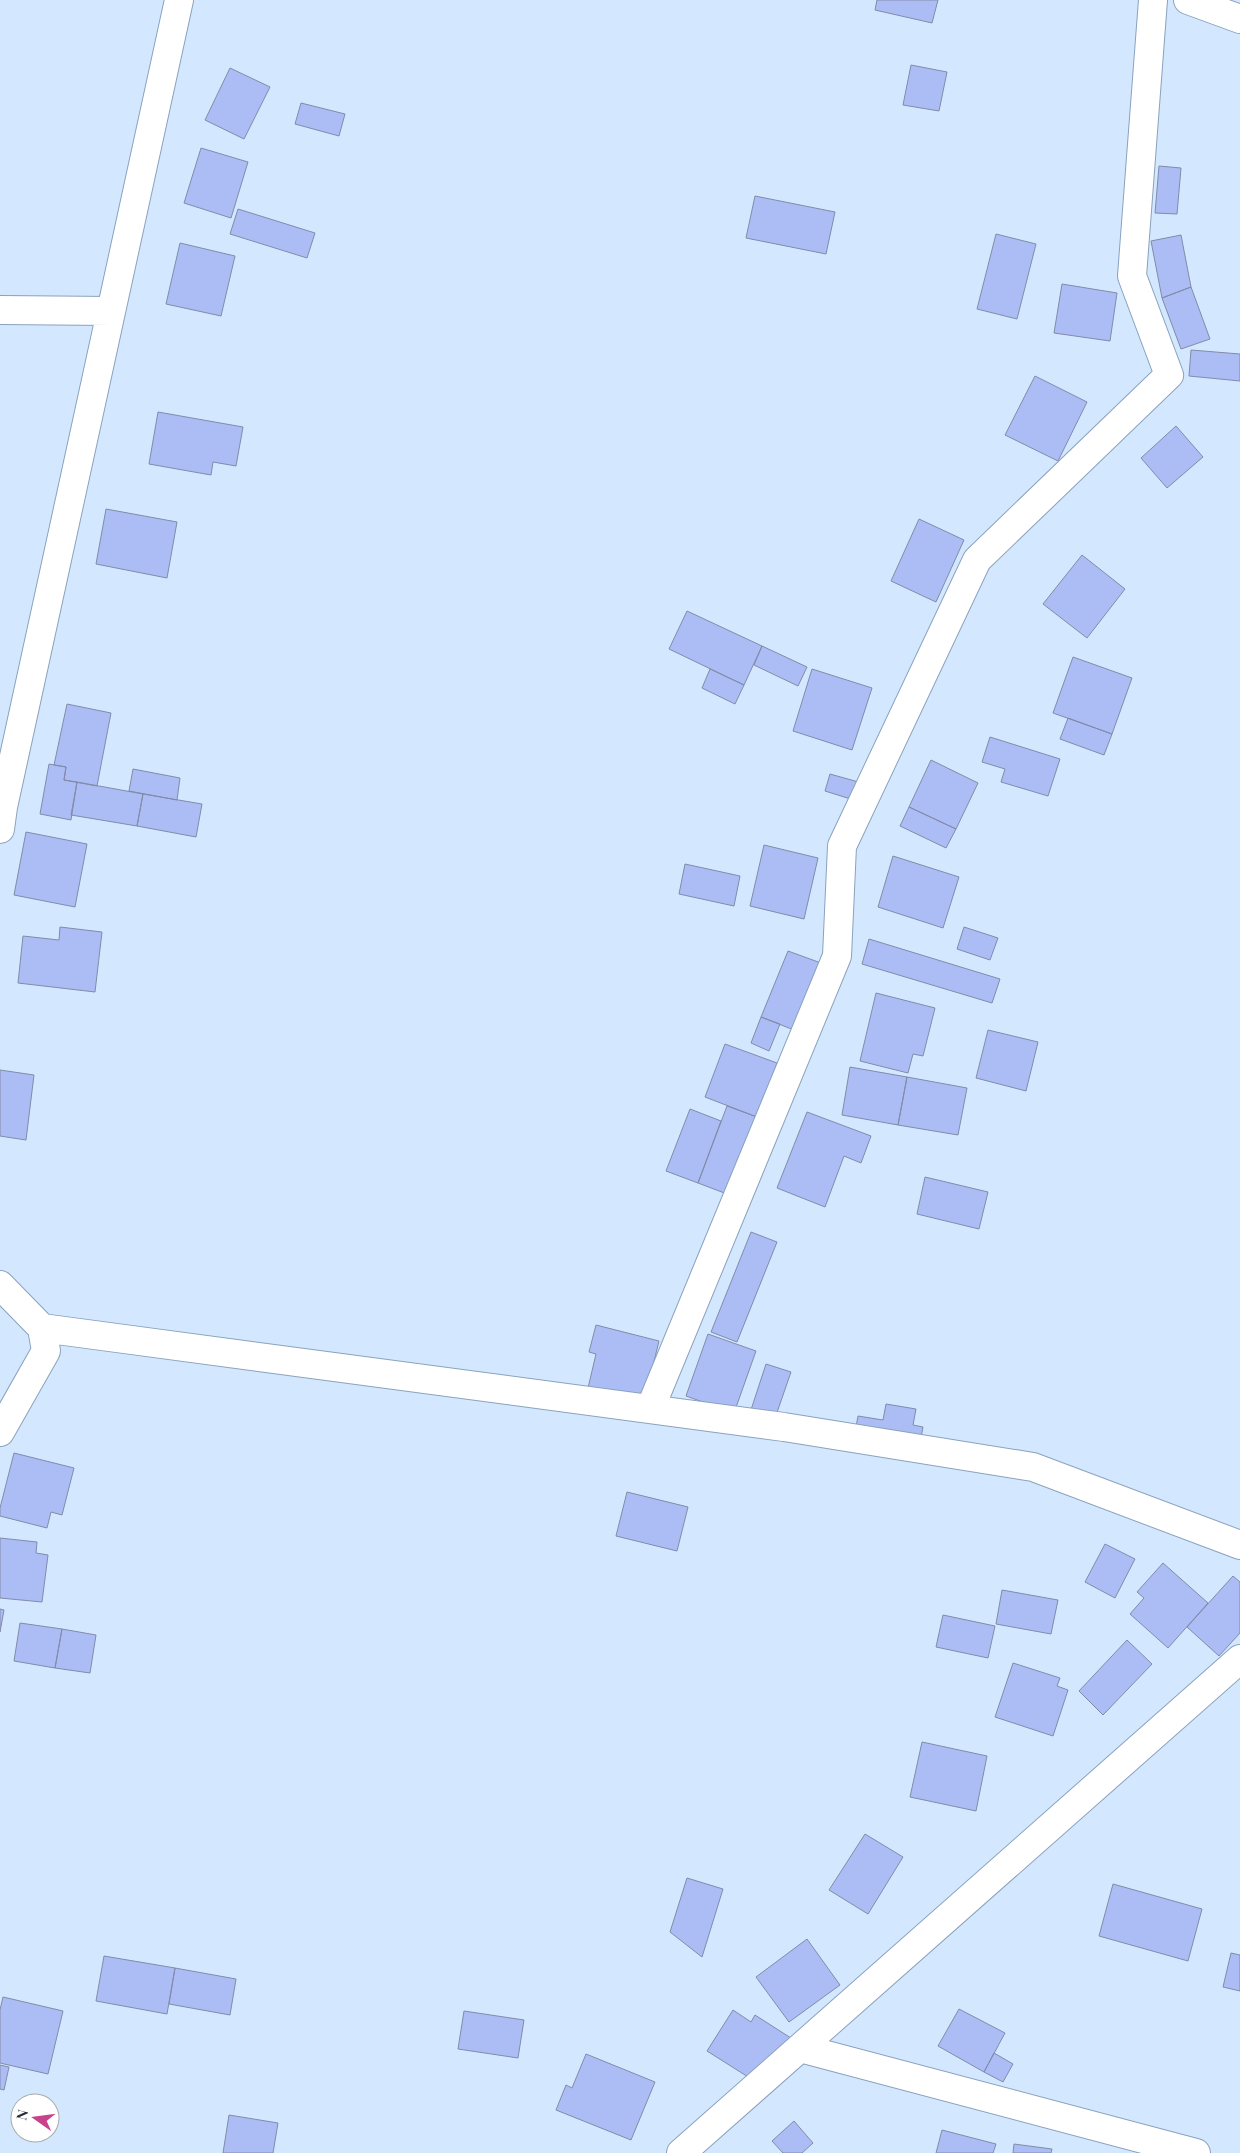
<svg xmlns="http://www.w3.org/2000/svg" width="1240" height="2153" font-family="'Playfair Display',serif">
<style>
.building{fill:#acbdf6;stroke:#818baa}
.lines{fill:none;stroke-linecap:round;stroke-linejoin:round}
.minor-casing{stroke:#8aa2bd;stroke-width:30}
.minor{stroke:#fff;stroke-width:28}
</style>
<rect width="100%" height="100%" fill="#d3e8ff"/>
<path class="building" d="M877 0H938L932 23 875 10Z
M911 65 947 72 939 111 903 105Z
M230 68 270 87 244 139 205 120Z
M301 103 345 114 339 136 295 124Z
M201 148 248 162 231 218 184 203Z
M1159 166 1181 168 1177 214 1155 213Z
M755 196 835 212 826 254 746 238Z
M238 209 315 233 307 258 230 234Z
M996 234 1036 244 1017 319 977 309Z
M1181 235 1191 287 1162 298 1151 241Z
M180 243 235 256 221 316 166 304Z
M1062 284 1117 293 1110 341 1054 333Z
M1191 287 1210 339 1181 349 1162 298Z
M1191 350 1240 354V381L1189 376Z
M1035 376 1087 402 1058 461 1005 435Z
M158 412 243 427 236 466 213 462 211 475 149 464Z
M1176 426 1203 457 1167 488 1141 458Z
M106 509 177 522 167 578 96 564Z
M919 519 964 540 936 602 891 581Z
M1082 555 1125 589 1087 638 1043 604Z
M687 611 762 646 744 685 669 649Z
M762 646 807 667 798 686 754 665Z
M1073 657 1132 678 1112 734 1053 713Z
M710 669 744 685 735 704 702 688Z
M812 669 872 688 852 750 793 731Z
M67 704 111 713 97 786 64 780 66 767 54 765Z
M1068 718 1112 734 1104 755 1060 739Z
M990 737 1060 759 1048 796 1001 782 1005 769 982 762Z
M931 760 978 783 956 829 909 807Z
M49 764 66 767 64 780 77 782 71 820 40 814Z
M133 769 180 778 177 800 129 791Z
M830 774 862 783 857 801 825 791Z
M77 782 143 794 137 826 71 815Z
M143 794 202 804 196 837 137 826Z
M909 807 956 829 946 848 900 826Z
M26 832 87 844 75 907 14 895Z
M764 845 818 858 804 919 750 906Z
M893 856 959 877 943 928 878 907Z
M685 864 740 876 734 906 679 894Z
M60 927 102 932 95 992 18 983 23 936 59 940Z
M964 927 998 938 990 960 957 949Z
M869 939 1000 979 992 1003 862 964Z
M788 951 821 963 794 1030 761 1017Z
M876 993 935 1008 923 1056 913 1054 908 1073 860 1061Z
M761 1017 780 1024 769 1051 751 1043Z
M988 1030 1038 1042 1026 1091 976 1078Z
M725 1044 777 1063 757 1117 705 1097Z
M850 1067 907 1077 898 1125 842 1115Z
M0 1070 34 1075 26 1140 0 1136Z
M907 1077 967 1088 958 1135 898 1125Z
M727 1106 757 1117 727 1194 698 1183Z
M690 1109 721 1121 698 1183 666 1171Z
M807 1112 871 1136 861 1163 844 1156 825 1207 777 1188Z
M925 1177 988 1192 979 1229 917 1214Z
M751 1232 777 1242 737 1342 711 1332Z
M596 1325 659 1341 644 1402 588 1388 596 1354 589 1352Z
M708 1334 756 1351 734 1413 686 1396Z
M766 1364 791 1372 773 1424 749 1416Z
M886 1404 916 1409 913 1425 923 1427 918 1454 853 1443 858 1416 883 1420Z
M14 1453 74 1468 62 1515 51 1512 47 1528 0 1516V1508Z
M627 1492 688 1507 677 1551 616 1536Z
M0 1538 37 1542 36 1553 48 1555 42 1602 0 1598Z
M1105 1544 1135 1559 1115 1598 1085 1582Z
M1163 1563 1208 1603 1168 1648 1130 1614 1144 1598 1137 1592Z
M1233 1576 1240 1582V1633L1219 1656 1187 1627Z
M1002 1590 1058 1600 1051 1634 996 1624Z
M0 1609 4 1610 0 1632Z
M943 1615 995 1626 988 1658 936 1647Z
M20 1623 62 1629 55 1668 14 1661Z
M62 1629 96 1635 90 1673 55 1668Z
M1127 1640 1152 1664 1103 1715 1079 1691Z
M1013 1663 1060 1678 1057 1686 1068 1690 1053 1736 995 1717Z
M922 1742 987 1756 976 1811 910 1797Z
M865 1834 903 1857 868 1914 829 1890Z
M687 1878 723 1889 702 1957 670 1932Z
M1113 1884 1202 1909 1188 1961 1099 1936Z
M807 1939 840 1985 789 2022 756 1977Z
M1231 1953 1240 1955V1991L1223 1987Z
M104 1956 175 1968 167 2014 96 2001Z
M175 1968 236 1979 230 2015 169 2004Z
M3 1997 63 2011 48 2074 0 2063V2010Z
M959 2009 1005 2033 984 2072 938 2046Z
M733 2010 751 2022 755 2015 794 2040 764 2087 707 2051Z
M464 2011 524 2020 518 2058 458 2049Z
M994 2053 1013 2064 1003 2082 984 2072Z
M586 2054 655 2082 631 2140 556 2110 566 2085 572 2088Z
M0 2065 9 2067 4 2090 0 2089Z
M229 2115 278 2123 273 2153H223Z
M794 2121 813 2143 802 2153H783L772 2141Z
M942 2130 996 2144 993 2153H936Z
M1014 2144 1052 2149 1051 2153H1013Z"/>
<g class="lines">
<g class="minor-casing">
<path id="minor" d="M1188 0 1240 19
M0 310 111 311
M0 829 3 807 179 0
M0 1285 42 1328 46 1351 0 1432
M42 1328 784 1427 1033 1467 1240 1545
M650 1409 837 956 842 846 977 560 1169 375 1132 276 1153 0
M800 2048 1196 2153
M681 2153 1240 1659"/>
</g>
<use href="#minor" class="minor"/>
</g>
<g transform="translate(35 2118) rotate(284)"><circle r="24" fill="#ffffff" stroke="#a7abaf"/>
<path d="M0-4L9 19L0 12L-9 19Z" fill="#c7448b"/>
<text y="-8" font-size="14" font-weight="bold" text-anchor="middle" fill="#232c37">N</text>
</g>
</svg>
